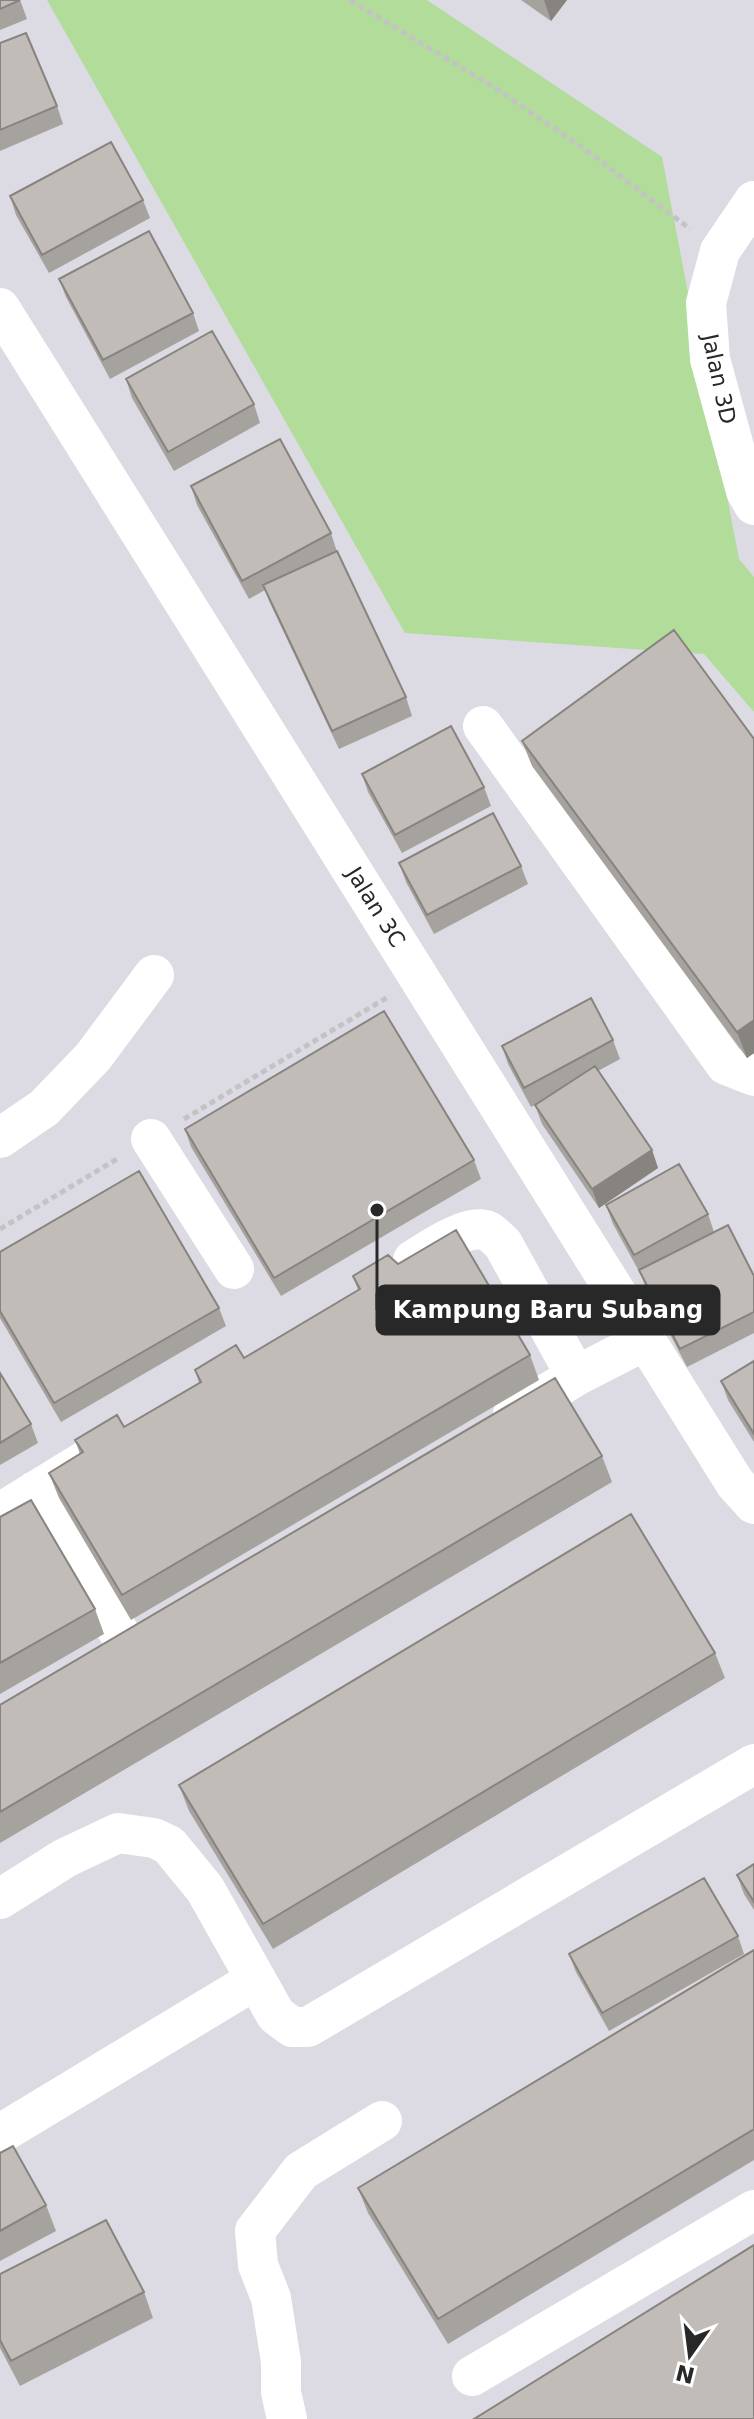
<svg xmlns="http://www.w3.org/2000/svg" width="754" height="2419" font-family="'DejaVu Sans',sans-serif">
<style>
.industrial{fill:#dcdae2}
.grass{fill:#b1dc9a}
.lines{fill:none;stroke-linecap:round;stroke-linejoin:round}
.path{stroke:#c3c3c3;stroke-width:5;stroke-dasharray:6 4;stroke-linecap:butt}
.minor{stroke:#fff;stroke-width:40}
.wall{fill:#a6a29d}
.shaded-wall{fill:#878480}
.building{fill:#c1bcb7;stroke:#878480;stroke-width:2}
.labels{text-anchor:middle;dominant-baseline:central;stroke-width:6;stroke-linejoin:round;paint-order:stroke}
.street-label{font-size:22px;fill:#282828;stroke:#fff}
.leader{fill:none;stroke:#282828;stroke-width:3}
.callout-dot{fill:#282828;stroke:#fff;stroke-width:3}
.callout{fill:#282828;stroke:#282828;stroke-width:3}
.callout-label{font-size:24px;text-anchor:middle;font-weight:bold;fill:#fff}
</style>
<rect width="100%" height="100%" fill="#e9e3da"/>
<path class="industrial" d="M0 0H754V2419H0Z"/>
<path class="grass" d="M47 0H427L662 157 739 559 754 577V712L704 654 405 633Z"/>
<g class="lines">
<path class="path" d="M350 0 495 88 586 150 690 229
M184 1119 388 997
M0 1229 117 1159"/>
<path class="minor" d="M754 201 720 251 706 303 710 359 746 491 754 505
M0 308 735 1483 754 1504
M483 726 726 1065 754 1076
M0 1138 44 1108 93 1057 154 975
M151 1139 234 1269
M413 1260C429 1250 469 1222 488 1231 493 1234 499 1240 503 1244L576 1376
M513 1414 576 1376 646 1340
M35 1491 127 1646
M0 1513 99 1452
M0 1899 65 1858 118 1833 154 1838 169 1845 205 1889 276 2015 292 2027H308L754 1764
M0 2134 255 1980
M472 2376 754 2210
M287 2419 281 2392V2362L271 2298 258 2265 255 2231 301 2171 382 2121"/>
</g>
<path class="wall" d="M0 0H20L27 19 0 30Z
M521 0H567L551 21Z
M0 43 57 106 63 124 0 151Z
M10 196 143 200 150 218 49 273 16 215Z
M59 279 193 313 199 331 110 379 66 297Z
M126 379 254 404 260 423 174 471 132 398Z
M191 486 331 533 337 552 406 697 412 716 339 749 270 603 265 590 249 599 197 505Z
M754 739V1053L747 1058 532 766 522 741Z
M362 774 484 787 491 806 402 853 368 792Z
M399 863 521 866 528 884 434 934 406 882Z
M613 1040 620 1059 598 1071 652 1150 658 1168 599 1208 542 1124 535 1105 545 1099 531 1107 508 1064 502 1046Z
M185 1129 474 1160 481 1179 281 1296 191 1147Z
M606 1205 708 1214 714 1232 754 1276V1333L687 1367 646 1288 640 1273 613 1224Z
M0 1252 219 1308 226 1326 61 1422 0 1318Z
M398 1264 530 1355 539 1380 131 1620 59 1498 49 1473 80 1454 75 1440 124 1427 199 1383 195 1370 244 1358 358 1290 353 1276Z
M754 1361V1442L728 1400 721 1381Z
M0 1373 31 1424 38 1443 0 1465Z
M602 1456 612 1482 0 1843V1705Z
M0 1517 95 1609 104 1634 0 1694Z
M715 1653 725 1678 273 1949 189 1811 179 1785Z
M754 1864V1910L744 1894 737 1875Z
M738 1936 744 1954 609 2031 576 1972 569 1954Z
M754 1950V2160L448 2344 368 2213 358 2188Z
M0 2153 46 2205 56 2231 0 2261Z
M0 2274 144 2292 153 2318 20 2386 0 2348Z"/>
<path class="shaded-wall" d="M544 0H567L551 21Z
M754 1020V1053L747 1058 737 1032Z
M652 1150 658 1168 599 1208 592 1189Z"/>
<path class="building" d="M0 0H20L0 9Z
M26 33 57 106 0 130V43Z
M111 142 143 200 42 255 10 196Z
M149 231 193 313 103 360 59 279Z
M212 331 254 404 168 452 126 379Z
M280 439 331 533 242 581 191 486Z
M337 551 406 697 332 731 263 585Z
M674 630 754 739V1020L737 1032 522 741Z
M451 726 484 787 395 835 362 774Z
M493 813 521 866 427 915 399 863Z
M591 998 613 1040 524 1088 502 1046Z
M384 1011 474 1160 274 1278 185 1129Z
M595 1066 652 1150 592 1189 535 1105Z
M679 1164 708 1214 634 1255 606 1205Z
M139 1171 219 1308 54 1403 0 1311V1252Z
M728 1225 754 1276V1312L680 1349 639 1270Z
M456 1230 530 1355 122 1595 49 1473 83 1452 75 1440 117 1415 124 1427 201 1382 195 1370 236 1345 244 1358 360 1289 353 1276 388 1255 398 1264Z
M754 1361V1434L721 1381Z
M0 1373 31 1424 0 1443Z
M555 1378 602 1456 0 1812V1705Z
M31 1500 95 1609 0 1663V1517Z
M631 1514 715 1653 263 1924 179 1785Z
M754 1864V1902L737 1875Z
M704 1878 738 1936 602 2013 569 1954Z
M754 1950V2129L438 2319 358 2188Z
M13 2146 46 2205 0 2231V2153Z
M106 2220 144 2292 11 2361 0 2340V2274Z
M754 2245V2419H474Z"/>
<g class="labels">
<g class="street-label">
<text transform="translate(719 379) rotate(78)">Jalan 3D</text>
<text transform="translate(376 907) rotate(58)">Jalan 3C</text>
</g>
</g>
<path class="leader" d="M377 1210L377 1310"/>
<circle class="callout-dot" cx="377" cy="1210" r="8"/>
<rect class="callout" x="377" y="1286" width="342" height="48" rx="8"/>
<g class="callout-label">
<text x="548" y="1318">Kampung Baru Subang</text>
</g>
<g transform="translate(690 2355) rotate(194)" stroke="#ffffff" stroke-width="6" paint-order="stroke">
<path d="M0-6L14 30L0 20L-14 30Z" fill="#282828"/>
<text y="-12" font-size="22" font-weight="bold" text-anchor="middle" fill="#282828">N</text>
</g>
</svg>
